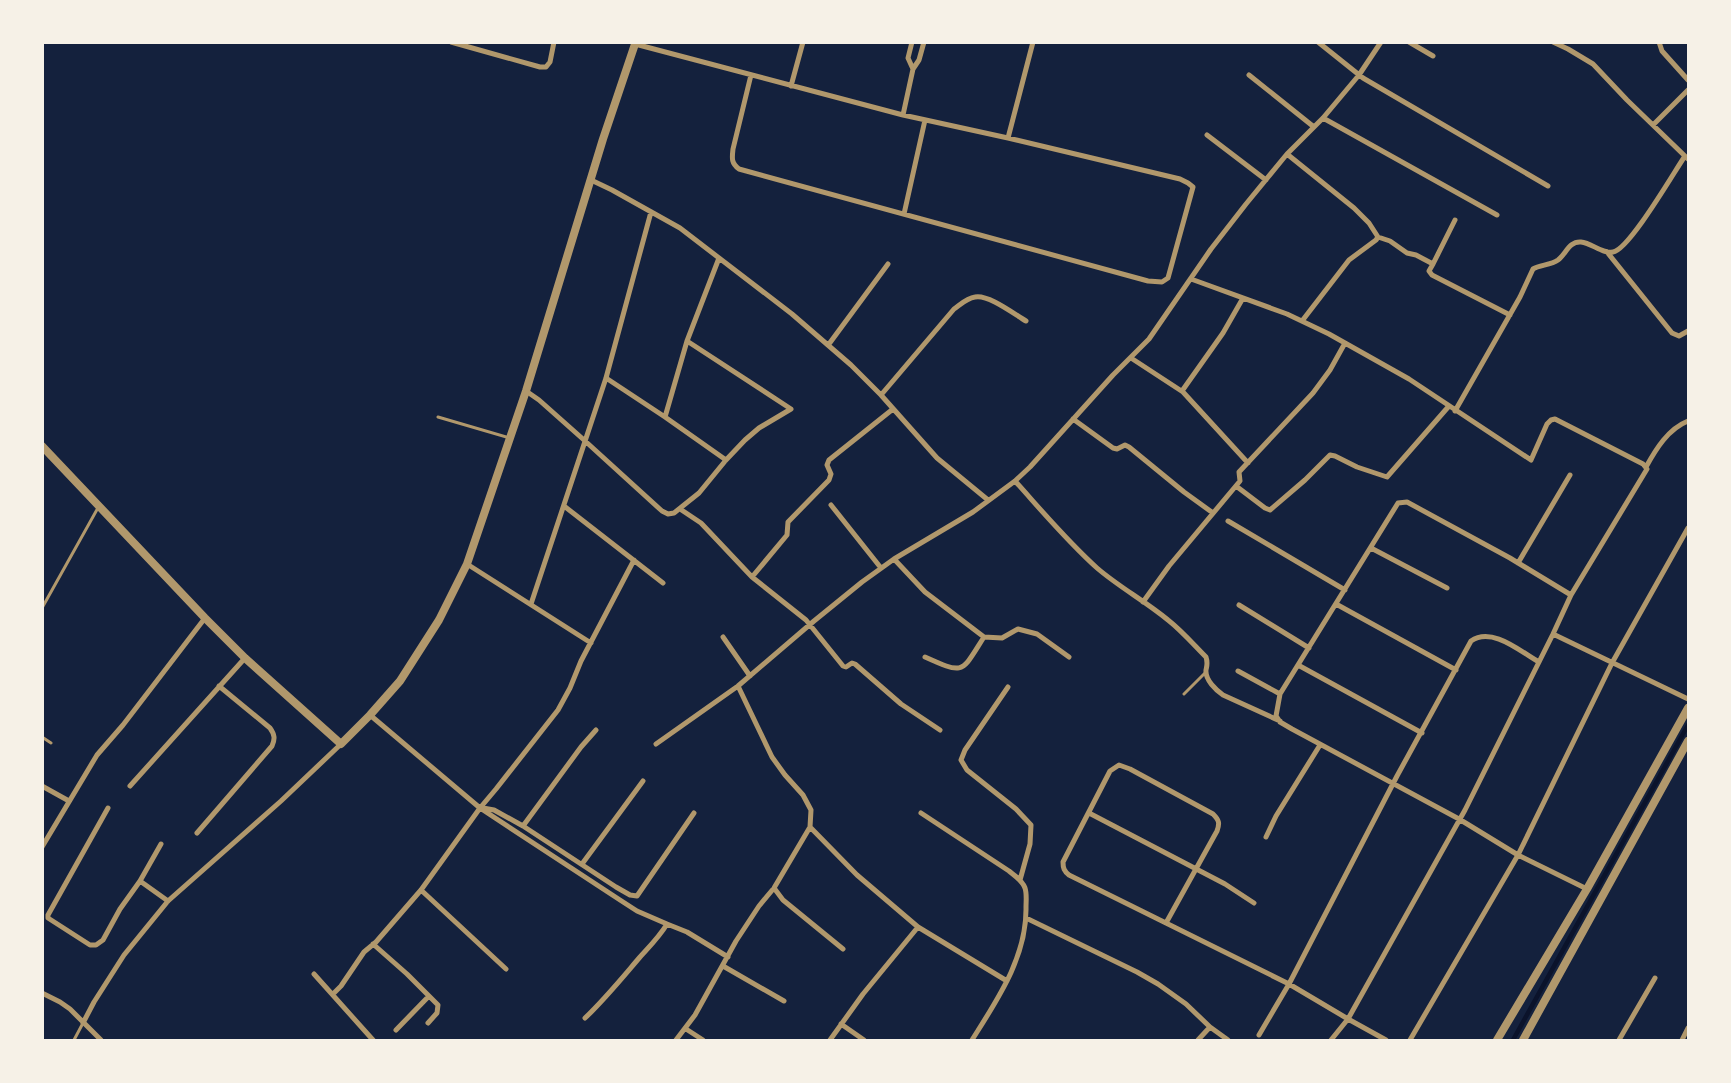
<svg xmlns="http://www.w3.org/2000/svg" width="1731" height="1083" font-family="Inter,sans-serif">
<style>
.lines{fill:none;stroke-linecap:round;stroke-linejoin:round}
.stream{stroke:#0b132b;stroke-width:4.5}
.service{stroke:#b1986c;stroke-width:3}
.minor{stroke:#b1986c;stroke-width:5}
.tertiary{stroke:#b1986c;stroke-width:8}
</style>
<rect width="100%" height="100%" fill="#14213d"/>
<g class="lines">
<path class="stream" d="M1513 1040 1688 725"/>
<path class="service" d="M438 417 510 438
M42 608 99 506
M1184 694 1206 672
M42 737 51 743
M74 1040 83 1023"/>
<path class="minor" d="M451 42 540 67H546L550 62 554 42
M912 42 908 58 913 69
M1318 42 1363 78 1548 186
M1409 42 1433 56
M1553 42 1568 49 1593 64 1627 100 1688 159
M1659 42 1662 51 1688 80
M635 44 903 115 1008 138 1180 179 1188 183 1193 187 1168 278 1162 282 1148 281 739 169C731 163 732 158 733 149L751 75
M1249 75 1314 127
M791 86 803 42
M903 115 913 69 919 60 924 42
M1323 118 1497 215
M1653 125 1688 90
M1207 135 1266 180
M1008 138 1033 42
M1287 154 1354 208 1369 223 1378 237 1390 241 1407 253 1416 255 1433 264 1429 271 1432 275 1510 315
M591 180 612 190 680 228 792 314 851 365 881 395 937 458 988 500
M904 214 925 120
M1607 252 1672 333 1679 336 1688 331
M1433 264 1455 220
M1191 279 1287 314 1329 334 1409 379 1531 460 1547 424 1551 420 1555 419 1643 464 1647 469 1571 595 1553 634 1465 810 1348 1019 1386 1040
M1302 321 1349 260 1376 240 1378 237
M829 344 888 264
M1131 358 1183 392 1248 463
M606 378 665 417 726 460
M526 391 539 400 584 440 662 511 668 514 674 513 699 493 726 460 745 440 759 428 791 409 687 341
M1182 391 1223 333 1243 298
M881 395 954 309C961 304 967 298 975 297 988 294 1014 314 1026 321
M1455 411 1520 297 1533 269C1540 265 1551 265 1558 260 1566 254 1569 241 1581 242 1592 243 1602 254 1613 252 1629 250 1674 172 1685 156
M665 417 687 341 719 258
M1073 419 1113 448 1117 449 1125 445 1129 447 1184 492 1213 513
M1646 467C1656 449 1668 429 1688 421
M1015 481C1042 511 1067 541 1097 568 1119 587 1145 601 1168 620 1182 631 1194 645 1206 657 1208 663 1207 665 1206 670 1205 680 1216 690 1223 695L1280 721
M1236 486 1265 508 1270 510 1305 480 1330 455 1335 456 1357 467 1387 477 1449 406
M831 505 881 568
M564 506 663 583
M680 509 701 523 752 577 806 620 843 666 846 667 852 663 855 664 901 704 940 730
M1228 521 1345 590
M1371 548 1447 588
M894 559 925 592 984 637C961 673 965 675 925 657
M1518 563 1570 475
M467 564 591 643
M752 577 787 535 788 522 829 480 831 474 827 465 829 460 893 409
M1571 595 1510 558 1407 502 1398 503 1280 694 1276 716 1280 722 1292 729 1459 819 1518 855 1587 889
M1143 602 1169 566 1240 481 1239 472 1313 393 1330 370 1345 343
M531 604 606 378 651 212
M1336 604 1456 670
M1239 605 1309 648
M1553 634 1688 699
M723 637 750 676
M984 637 1002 638 1018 629 1037 634 1069 657
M1298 665 1422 733
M1238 671 1280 694
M1008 687 965 750 961 760 967 770 1016 809 1031 825 1030 844 1020 880
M370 715 480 808 620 900 637 911 667 924
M656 744 738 686 814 621 862 582 894 559 973 512 1015 481 1030 467 1113 375 1149 339 1211 249 1246 204 1287 154 1323 118 1359 75 1381 42
M42 786 69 801
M130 786 245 658
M108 808 48 915V918L90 945H96L103 940 120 909 140 881 168 901
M483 808 494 810 523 826 616 887 630 895 637 896 694 813
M921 813 1009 871C1015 876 1022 880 1025 888 1027 894 1026 901 1026 907 1027 957 997 1000 972 1040
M1089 813 1225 884 1254 903
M523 826 581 747 596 730
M810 827 857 875 918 927 1007 981
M197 833 272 746C275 739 275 735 270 728L219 686
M1266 837 1276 816 1320 745
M42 847 97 755 123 725 205 618
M582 864 643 781
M140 881 161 844
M774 888 783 900 843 949
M421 890 506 969
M1026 918 1137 972 1158 984 1186 1004 1210 1027 1228 1040
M1166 923 1217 831C1220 823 1219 820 1213 814L1130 769 1119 765 1110 771 1063 862C1063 868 1064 871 1069 875L1289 984 1348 1019 1331 1040
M373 944 407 974 438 1005 437 1013 428 1023
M723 966 784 1001
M314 974 373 1040
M42 993 60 1002 70 1009 101 1040
M333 994 341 986 364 952 376 942 421 890 480 808 496 789 558 710 570 688 581 661 634 560
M585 1018C605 999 622 978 640 957 650 946 660 936 667 924L687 932 728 957
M83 1023 94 1002 124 955 168 901 281 801 341 744
M841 1024 864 1040
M686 1029 703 1040
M396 1030 429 996
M1259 1035 1289 984 1397 776 1471 641C1492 626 1521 652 1539 662
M676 1040 695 1015 736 941 759 906 774 888 810 827 811 810 803 795 785 775 772 757 738 686
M830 1040 863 994 918 927
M1198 1040 1210 1027
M1410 1040 1518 855 1612 663 1688 528
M1619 1040 1655 978
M1682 1040 1688 1028"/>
<path class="tertiary" d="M42 446 205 618 245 658 341 744 370 715 400 681 439 620 467 564 526 391 603 139 635 44 638 42
M1497 1040 1587 889 1688 708
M1523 1040 1688 741"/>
</g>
<rect width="1731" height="1083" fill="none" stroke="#f6f1e7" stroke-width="88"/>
</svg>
